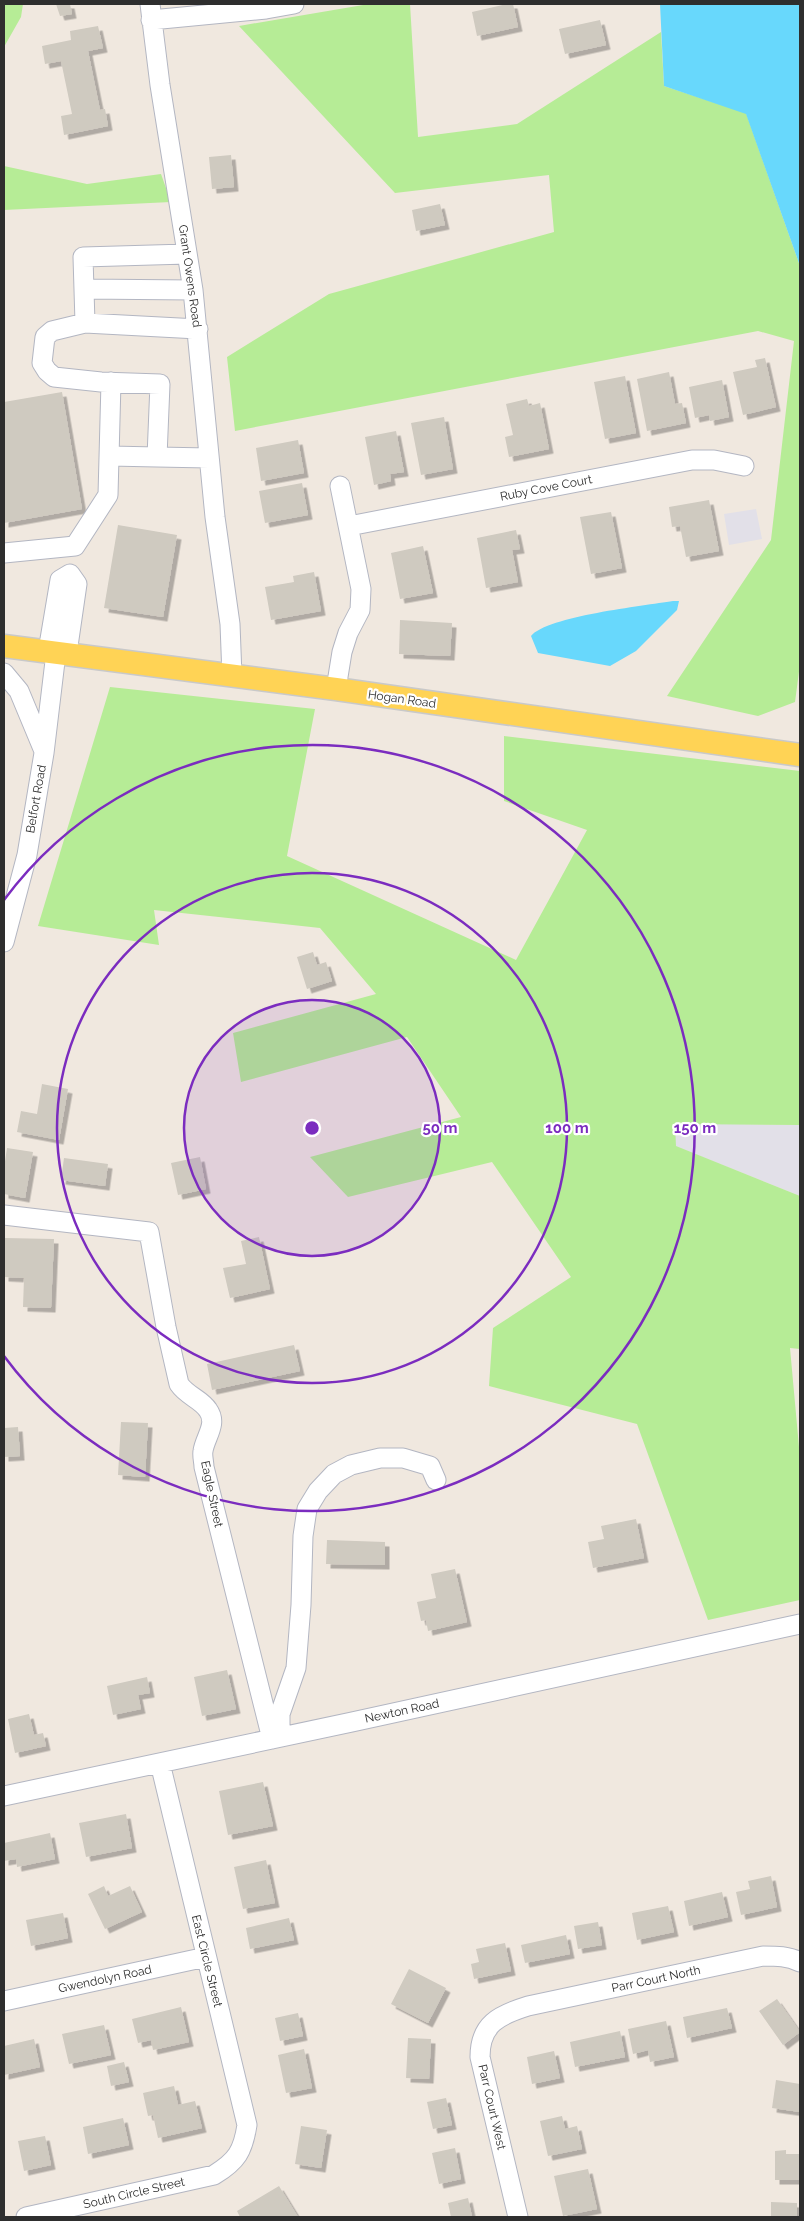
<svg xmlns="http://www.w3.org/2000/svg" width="804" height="2221" font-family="Raleway,sans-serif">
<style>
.industrial{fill:#e2e0e8}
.green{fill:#b6ec96}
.water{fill:#68d8fc}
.building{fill:#cfcac0;filter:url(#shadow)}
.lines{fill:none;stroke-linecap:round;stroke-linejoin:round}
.minor-casing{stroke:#b3b6c2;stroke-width:21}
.major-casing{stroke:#c9c9c9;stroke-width:25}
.minor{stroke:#fff;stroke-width:19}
.major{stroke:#ffd355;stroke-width:22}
.ring{fill:none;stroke:#7b2cbf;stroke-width:2.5}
.labels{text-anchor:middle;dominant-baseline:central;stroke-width:4.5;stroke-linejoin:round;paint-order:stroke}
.street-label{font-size:12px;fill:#2e2e2e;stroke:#fff}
.centre{fill:#7b2cbf;stroke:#fff;stroke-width:2.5}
.ring-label{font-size:15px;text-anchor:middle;font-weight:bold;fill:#7b2cbf;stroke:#fff;stroke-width:4.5;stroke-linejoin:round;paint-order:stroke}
</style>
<defs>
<filter id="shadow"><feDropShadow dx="4.5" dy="4.5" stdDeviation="0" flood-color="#0004"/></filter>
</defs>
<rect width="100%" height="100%" fill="#f0e8df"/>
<path class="industrial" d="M756 509 762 539 729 545 724 514Z
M675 1123 800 1125V1196L675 1146Z"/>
<path class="green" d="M4 4H23L21 17 4 47Z
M369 4H410L418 137 517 124 661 32 664 86 746 113 800 266V664L795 702 758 716 667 696 771 540 794 341 758 331 235 431 227 357 329 294 554 232 549 175 395 193 239 26Z
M4 166 87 184 161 174 171 202 4 210Z
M110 687 315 709 287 856 516 960 587 830 504 801V736L800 771V1125L675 1124 676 1146 800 1196V1349L790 1348 800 1458V1600L708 1620 637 1424 489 1386 493 1328 571 1277 492 1162 348 1197 310 1157 461 1117 407 1037 241 1082 233 1033 376 994 320 928 154 910 159 945 38 926Z"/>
<path class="water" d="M660 4H800V266L746 114 664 86Z
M673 601H679L677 610 636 651 610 666 538 653 531 636C548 616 643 606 673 601Z"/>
<path class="building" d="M56 4H70L72 14 60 16Z
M507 4H513L518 27 477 36 472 12Z
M600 20 606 45 565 54 559 29Z
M98 26 103 48 88 51 100 110 105 109 108 126 64 135 61 116 72 114 61 61 45 64 42 46 71 40 70 31Z
M231 155 234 187 212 189 209 157Z
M440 204 445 225 416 231 412 210Z
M765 358 776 407 743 415 733 372 757 367 755 360Z
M669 372 675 404 682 403 686 423 647 431 637 379Z
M625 376 636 433 605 439 594 382Z
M722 380 729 417 710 421 709 415 695 418 689 387Z
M62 392 82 509 4 523V402Z
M527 399 529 406 540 403 549 449 509 457 505 437 513 435 506 404Z
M444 417 453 469 421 475 411 423Z
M396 431 404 472 390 474 391 481 374 485 365 437Z
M298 440 304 473 261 481 256 448Z
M302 483 308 515 265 523 259 491Z
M709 500 719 551 686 557 680 526 672 527 669 507Z
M611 512 622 568 591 574 580 517Z
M118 525 177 535 163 617 104 608Z
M516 530 520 549 512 550 518 582 486 588 477 538Z
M423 546 433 593 400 599 391 553Z
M314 572 321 611 271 620 265 587 294 582 293 576Z
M400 620 452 623 450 656 399 654Z
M313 952 317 965 326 962 332 981 307 989 297 957Z
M42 1084 68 1089 59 1140 17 1132 21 1111 37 1114Z
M7 1148 33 1152 25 1198 4 1194V1168Z
M200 1157 206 1189 178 1195 171 1163Z
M64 1158 108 1164 105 1186 61 1180Z
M259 1237 270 1289 230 1298 223 1268 246 1264 241 1241Z
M5 1238 54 1239 51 1308 23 1307 24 1278 4 1277Z
M294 1345 300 1371 212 1390 207 1364Z
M121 1422 148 1423 145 1477 118 1475Z
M18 1427 20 1456 4 1457V1428Z
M636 1519 644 1558 593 1568 588 1542 604 1539 601 1526Z
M327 1540 385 1542V1565L326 1564Z
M455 1569 467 1622 428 1631 426 1620 421 1621 417 1602 436 1598 431 1574Z
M227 1670 236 1709 202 1716 194 1677Z
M147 1677 150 1693 138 1695 141 1709 113 1715 107 1686Z
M29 1714 34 1735 43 1733 46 1746 15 1753 8 1719Z
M263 1782 273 1826 228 1835 219 1791Z
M126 1814 132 1848 86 1857 79 1823Z
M50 1833 55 1859 17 1867 16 1859 4 1861V1843Z
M266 1860 275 1903 243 1909 234 1867Z
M771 1876 777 1907 741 1915 736 1892 750 1889 748 1881Z
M104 1886 108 1896 130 1886 142 1912 105 1929 88 1894Z
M722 1892 728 1917 689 1926 684 1901Z
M668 1906 674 1932 637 1940 632 1913Z
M63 1913 68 1938 31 1946 26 1920Z
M289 1918 294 1940 250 1949 246 1928Z
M598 1922 602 1945 578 1949 574 1926Z
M566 1935 570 1954 525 1963 521 1945Z
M505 1943 511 1971 474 1979 471 1964 479 1962 476 1949Z
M409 1969 446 1988 428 2023 391 2004Z
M777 1999 800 2032 783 2045 759 2011Z
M181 2007 189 2042 153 2050 151 2040 138 2043 132 2019Z
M727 2008 732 2028 687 2038 683 2017Z
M298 2013 303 2036 280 2041 275 2018Z
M666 2021 674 2057 650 2062 648 2050 633 2054 628 2029Z
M104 2025 111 2055 69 2064 62 2034Z
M620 2031 625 2057 575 2067 570 2042Z
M408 2038 431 2039 429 2079 406 2078Z
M34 2039 40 2067 4 2075V2046Z
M304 2049 312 2088 286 2093 278 2055Z
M554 2051 560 2078 532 2084 527 2057Z
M124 2062 129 2082 111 2086 107 2066Z
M776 2080 800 2084V2112L772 2108Z
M174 2086 178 2105 195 2101 202 2128 158 2138 153 2115 148 2116 143 2093Z
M446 2098 452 2125 433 2129 427 2102Z
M562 2116 565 2129 577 2126 582 2149 548 2156 540 2121Z
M123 2118 129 2145 88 2154 83 2127Z
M301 2126 327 2130 321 2168 295 2164Z
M45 2136 51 2165 24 2171 18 2141Z
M455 2148 461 2179 439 2184 432 2153Z
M786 2150V2154H800V2180H775V2151Z
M588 2169 597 2209 563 2216 554 2176Z
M279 2186 298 2217H240L237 2211Z
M468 2198 472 2217H451L448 2203Z
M771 2202 797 2203V2217H771Z"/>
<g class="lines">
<g class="minor-casing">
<path id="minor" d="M150 4 160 85 193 290 215 517 230 624 232 676
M151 20 266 9 294 4
M187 254 83 257 85 323 198 329
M84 289 193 290
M85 323 52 331 45 337 42 363 47 371 54 377 101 382 160 384 157 457 209 458
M110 456 157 457
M349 526 692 460H714L744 466
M4 553 75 546 108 495 111 382
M48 651 60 580 70 574 77 584 67 653
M4 673 19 691 44 751
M336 689 342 652 348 633 360 610 361 589 340 486
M4 942 27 855 44 753 56 653
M4 1215 149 1232 166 1327 179 1384C187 1396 201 1399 208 1410 218 1424 205 1437 203 1451 202 1456 204 1462 204 1467L272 1739
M280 1737V1714L296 1668 301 1605 303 1536 307 1509 318 1491 334 1474 351 1465 380 1458H403L430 1466 436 1480
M4 1796 352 1722 800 1624
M4 2001 206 1957
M26 2217 214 2175C237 2161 243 2151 247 2125L160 1763
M518 2217 480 2057C480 2024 499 2015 528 2006L763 1956C777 1956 788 1956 800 1962"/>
</g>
<g class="major-casing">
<path id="major" d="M4 646 336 689 800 755"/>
</g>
<use href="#minor" class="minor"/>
<use href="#major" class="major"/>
</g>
<circle cx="312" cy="1128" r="128" fill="#7b2cbf" fill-opacity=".12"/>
<g class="ring">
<circle cx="312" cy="1128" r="128"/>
<circle cx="312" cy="1128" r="255"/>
<path d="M4 900A383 383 0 1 1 4 1356"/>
</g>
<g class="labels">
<g class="street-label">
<text transform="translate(190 276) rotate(82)">Grant Owens Road</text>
<text transform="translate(546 488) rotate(-11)">Ruby Cove Court</text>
<text transform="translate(402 699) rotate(8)">Hogan Road</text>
<text transform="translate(36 799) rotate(-80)">Belfort Road</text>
<text transform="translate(212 1494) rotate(78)">Eagle Street</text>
<text transform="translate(402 1711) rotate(-12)">Newton Road</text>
<text transform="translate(207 1961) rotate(76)">East Circle Street</text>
<text transform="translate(105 1979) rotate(-12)">Gwendolyn Road</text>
<text transform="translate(656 1979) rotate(-12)">Parr Court North</text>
<text transform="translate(492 2107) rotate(77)">Parr Court West</text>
<text transform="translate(134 2193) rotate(-13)">South Circle Street</text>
</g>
</g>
<circle cx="312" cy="1128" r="8" class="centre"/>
<g class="ring-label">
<text x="440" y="1133">50 m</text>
<text x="567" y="1133">100 m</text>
<text x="695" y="1133">150 m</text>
</g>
<rect width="804" height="2221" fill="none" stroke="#2e2e2e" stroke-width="10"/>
</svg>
